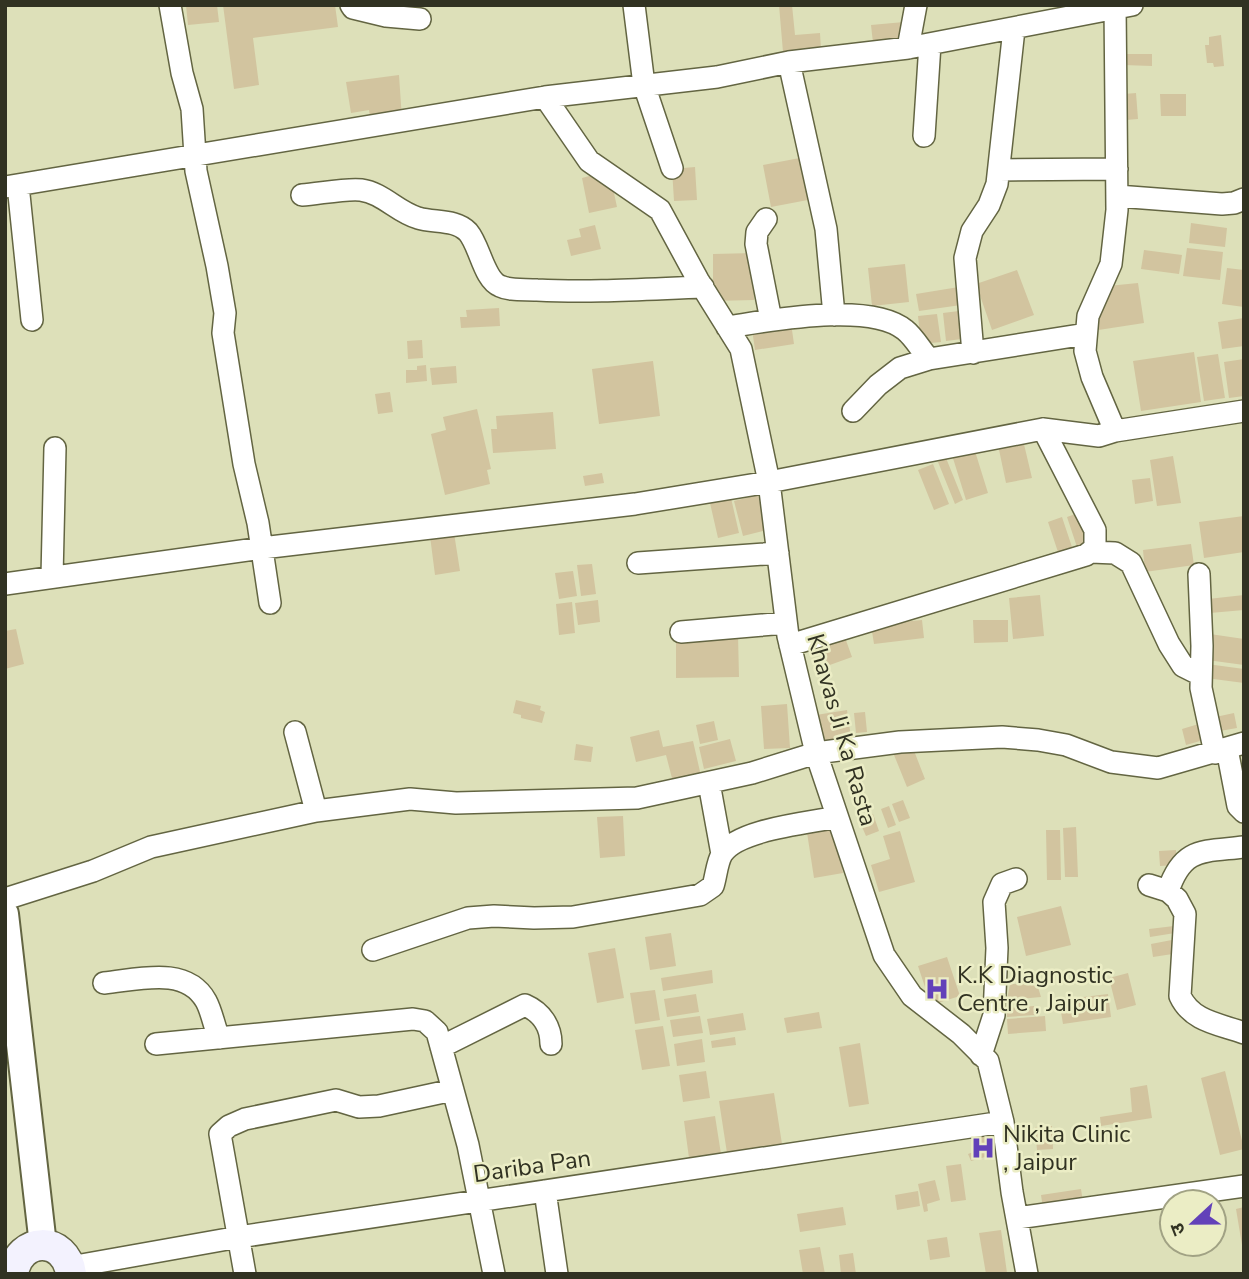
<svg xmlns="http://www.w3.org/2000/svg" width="1249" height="1279" font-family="'Nunito Sans','Noto Sans Devanagari',sans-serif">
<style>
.building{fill:#d2c49f}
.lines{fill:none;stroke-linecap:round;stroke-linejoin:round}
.minor-casing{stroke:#636542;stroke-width:24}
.tertiary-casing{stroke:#636542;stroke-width:30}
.secondary-casing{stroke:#636542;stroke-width:33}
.minor{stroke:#fff;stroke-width:21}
.tertiary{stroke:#fff;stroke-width:26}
.secondary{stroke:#f3f2fe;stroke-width:30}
.labels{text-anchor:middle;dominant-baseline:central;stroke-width:5;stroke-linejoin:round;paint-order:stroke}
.street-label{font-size:24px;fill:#313222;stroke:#ebedc5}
.poi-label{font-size:24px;fill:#313222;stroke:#ebedc5;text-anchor:start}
</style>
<rect width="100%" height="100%" fill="#dde0b9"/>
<path class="building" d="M186 5H217L219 22 188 25Z
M223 5H335L338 27 253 38 259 85 234 89Z
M779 5H792L795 35 820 33 821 49 783 52Z
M904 22 906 40 873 43 871 25Z
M1221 35 1224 66 1214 67 1213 63H1207L1205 45H1209V37Z
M1124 54H1152V66L1123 65Z
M399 75 402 119 371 124 369 110 351 113 346 82Z
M1136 93 1138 119 1126 120 1124 94Z
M1160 94H1186V116H1161Z
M805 157 813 199 771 207 763 165Z
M695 167 697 200 674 201 672 169Z
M597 174 599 182 611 179 617 207 589 213 582 178Z
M1191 223 1227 228 1225 247 1189 243Z
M595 225 601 249 571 256 567 240 581 237 579 229Z
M1187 248 1223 252 1220 280 1183 276Z
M1144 250 1182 255 1179 274 1141 269Z
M754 253V300L713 301V254Z
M905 264 909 302 872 306 868 268Z
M1227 268 1244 270V307L1222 304Z
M1017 270 1034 315 992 330 976 284Z
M1138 283 1144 323 1092 331 1108 286Z
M965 286 968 304 919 311 916 294Z
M499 308 500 326 461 328 460 317H467L466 310Z
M967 310 970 338 946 341 943 313Z
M937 314 941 342 921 344 918 316Z
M1244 318V346L1222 349 1218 322Z
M791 323 794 344 755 350 752 329Z
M422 340 423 358 408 359 407 341Z
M1194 352 1201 402 1141 411 1133 361Z
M1218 354 1225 398 1204 401 1197 357Z
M1244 359V396L1229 398 1224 362Z
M653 361 660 416 599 424 592 369Z
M426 365 427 381 406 383V370H417V366Z
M456 366 457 383 432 385 430 368Z
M390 392 393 412 378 414 375 394Z
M477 409 491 469 487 470 490 484 445 495 431 434 446 430 443 417Z
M553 412 556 449 493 453 491 429H497L496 416Z
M1023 440 1032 478 1006 483 998 445Z
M974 448 988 493 966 500 952 455Z
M1173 456 1181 503 1157 506 1150 460Z
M946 458 963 500 955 504 938 462Z
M933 464 949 504 934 510 918 470Z
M602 473 604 483 585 486 583 476Z
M1150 478 1153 501 1135 504 1132 480Z
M758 495 767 530 743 536 734 501Z
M731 498 739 533 718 538 710 503Z
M1081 512 1092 542 1077 547 1067 517Z
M1244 516V552L1204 558 1199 522Z
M1062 517 1072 547 1058 552 1048 522Z
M454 533 460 571 435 575 430 536Z
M1191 544 1194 565 1145 572 1143 550Z
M592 564 596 594 581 596 577 565Z
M573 571 577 596 559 599 555 573Z
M1040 595 1044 636 1013 639 1009 598Z
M1244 595V610L1210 613 1208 599Z
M598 600 600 622 578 625 575 603Z
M572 602 575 633 559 635 556 604Z
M922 620 924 638 874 644 871 625Z
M973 620H1008V642L974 643Z
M16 629 24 664 5 669V631Z
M843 632 852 657 827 666 818 640Z
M1210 634 1244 639V665L1207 660Z
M738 635 739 677 676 678V636Z
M1207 664 1244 669V683L1206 678Z
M516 700 541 706 540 710 545 712 542 723 521 718V715L513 713Z
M787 704 790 748 764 749 761 706Z
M847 710 851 737 819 741 816 715Z
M865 712 867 732 856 733 854 713Z
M1234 713 1237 728 1214 732 1211 718Z
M714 721 718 740 700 744 696 725Z
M1202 723 1207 739 1186 745 1182 729Z
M659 730 663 747 693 741 701 776 673 782 666 755 636 762 630 737Z
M730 739 736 761 704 769 699 747Z
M911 743 925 779 907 787 892 750Z
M576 744 593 747 591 762 574 760Z
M903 800 910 818 899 822 892 804Z
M889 806 896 825 888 828 881 809Z
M873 814 879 831 866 836 859 820Z
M623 816 625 856 600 858 597 817Z
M835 821 843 873 814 878 806 826Z
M1076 827 1078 877H1065L1063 828Z
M1046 830H1060L1061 880H1047Z
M900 831 915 882 879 892 871 865 890 859 883 836Z
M1176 850V865L1160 866 1159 851Z
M1061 906 1071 945 1026 956 1017 917Z
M1174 926 1175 933 1150 937 1149 929Z
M671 933 676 966 650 970 645 937Z
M1177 939 1179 953 1153 957 1151 944Z
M615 948 624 998 597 1003 588 953Z
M947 957 960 996 931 1005 918 966Z
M712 970 713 983 663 991 661 978Z
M1128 973 1136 1005 1117 1010 1109 978Z
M1010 984H1037L1041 997 1007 1000Z
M655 990 660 1020 635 1024 630 993Z
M696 994 699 1012 667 1017 664 999Z
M1108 994 1111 1017 1063 1024 1059 1000Z
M1034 1006 1035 1015 1007 1017V1008Z
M819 1012 822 1028 787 1033 784 1018Z
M743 1013 746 1030 710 1035 707 1019Z
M700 1016 703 1033 673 1037 670 1020Z
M1045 1016 1046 1031 1008 1034 1007 1019Z
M663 1026 670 1066 642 1070 635 1030Z
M735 1037 736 1045 712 1048 711 1041Z
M702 1039 705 1062 677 1066 674 1044Z
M860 1043 869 1104 849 1107 839 1047Z
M706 1071 710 1098 683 1102 679 1075Z
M1225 1071 1244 1149 1220 1155 1201 1078Z
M1147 1085 1152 1118 1101 1126 1100 1117 1132 1112 1130 1088Z
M774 1093 782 1144 727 1153 719 1101Z
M715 1116 721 1154 689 1158 684 1121Z
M1052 1126 1053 1149 1037 1150 1035 1127Z
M990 1129 993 1144H997L999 1153 971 1161 968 1154 976 1151 972 1135Z
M961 1164 966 1200 951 1202 946 1166Z
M935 1180 940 1200 927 1204 928 1211 924 1212 918 1184Z
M1081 1189 1083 1202 1043 1208 1041 1195Z
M918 1191 920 1206 897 1210 895 1195Z
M843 1207 846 1225 800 1232 797 1214Z
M1244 1207V1245H1242L1236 1209Z
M1001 1230 1007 1273 986 1274 979 1233Z
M947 1237 950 1257 930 1260 927 1240Z
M820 1247 825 1274H803L799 1250Z
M853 1253 856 1274H841L839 1255Z"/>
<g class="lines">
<g class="minor-casing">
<path id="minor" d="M170 5 182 73 192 109 196 171 217 266 225 313 223 333 244 464 258 523 270 603
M351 5 353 8 386 16 420 19
M634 5 644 85 672 168
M908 48 916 5
M789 62 826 229 834 315
M545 97 589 161 660 210 698 280 741 349 769 482 788 636 816 753 884 955 912 996 961 1034 988 1061 1003 1122 1012 1192 1027 1274
M924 136 930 44
M999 170 1117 169
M18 185 32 320
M5 187 545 97 717 77 789 62 908 48 1132 5
M302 195C318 194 347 188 361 190 383 193 397 212 418 218 434 223 456 219 468 232 480 246 484 280 500 286 510 291 525 289 537 290 592 293 648 289 703 287
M1117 196 1222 204 1234 203 1244 199
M766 219 757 232 756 244 771 320
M727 327C769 321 870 301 905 330 914 337 921 350 929 359
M973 353 965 258 972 231 989 205 997 184 1014 29
M853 411 878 385 900 368 929 359 1086 334
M1115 431 1092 377 1085 351 1088 316 1111 264 1117 210 1115 5
M1091 552 1115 553 1131 563 1169 644 1183 666 1201 675
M638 563 778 553
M1199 574 1202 646 1201 688 1215 753
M52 577 55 448
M5 584 262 548 635 504 769 482 1043 429 1099 436 1115 431 1244 411
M681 632 786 623
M790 645 1086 555 1095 548V530L1043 429
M295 732 316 811
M1227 749 1238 806 1244 812
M709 783 722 854
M1149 885 1168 891 1177 899 1185 914 1180 996C1192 1022 1220 1024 1244 1033
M1168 891C1183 847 1202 852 1244 847
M5 899 93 871 151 847 316 811 410 799 456 803 637 798 752 773 816 753 900 742 1002 737 1038 740 1066 745 1111 762 1158 768 1244 743
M373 950 468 918 494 916 534 918 573 917 700 895 713 886C716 877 717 862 722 854 738 829 810 823 837 817
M104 983C137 980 186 965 206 1001 212 1012 214 1026 219 1038
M156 1044 413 1019 425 1021 437 1032 468 1145 494 1274
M441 1047 525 1005C541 1012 551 1026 551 1044
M981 1055 994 1015 997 948 994 902 1002 884 1016 879
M545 1191 557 1274
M1017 1218 1244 1186
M70 1267 239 1237 1003 1122
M245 1274 220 1134 229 1126 245 1119 336 1100 359 1107 379 1106 453 1090"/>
</g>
<g class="tertiary-casing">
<path id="tertiary" d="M5 914 43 1245"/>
</g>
<g class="secondary-casing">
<path id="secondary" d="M13 1274C18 1236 66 1235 71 1274"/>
</g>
<use href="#minor" class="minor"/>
<use href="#tertiary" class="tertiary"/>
<use href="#secondary" class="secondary"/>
</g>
<defs>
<g id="hospital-bare" transform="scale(1.89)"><path d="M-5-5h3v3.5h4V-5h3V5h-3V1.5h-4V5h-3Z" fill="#6241b9" stroke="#ebedc5" stroke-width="2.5" paint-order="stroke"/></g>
</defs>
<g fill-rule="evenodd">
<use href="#hospital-bare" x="937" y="989"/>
<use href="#hospital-bare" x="983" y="1148"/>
</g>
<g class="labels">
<g class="street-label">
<text transform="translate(842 730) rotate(74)">Khavas Ji Ka Rasta</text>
<text transform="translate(532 1166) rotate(-8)">Dariba Pan</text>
</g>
<g class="poi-label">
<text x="957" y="975">K.K Diagnostic<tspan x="957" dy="28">Centre , Jaipur</tspan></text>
<text x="1003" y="1134">Nikita Clinic<tspan x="1003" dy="28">, Jaipur</tspan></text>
</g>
</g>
<rect width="1249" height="1279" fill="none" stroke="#313222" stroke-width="14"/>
<g transform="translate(1193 1223) rotate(248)"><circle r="33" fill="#ebedc5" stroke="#a1a284" stroke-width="2"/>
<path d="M0-5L12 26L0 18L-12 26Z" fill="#6241b9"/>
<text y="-10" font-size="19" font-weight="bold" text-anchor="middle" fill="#313222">उ</text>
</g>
</svg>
